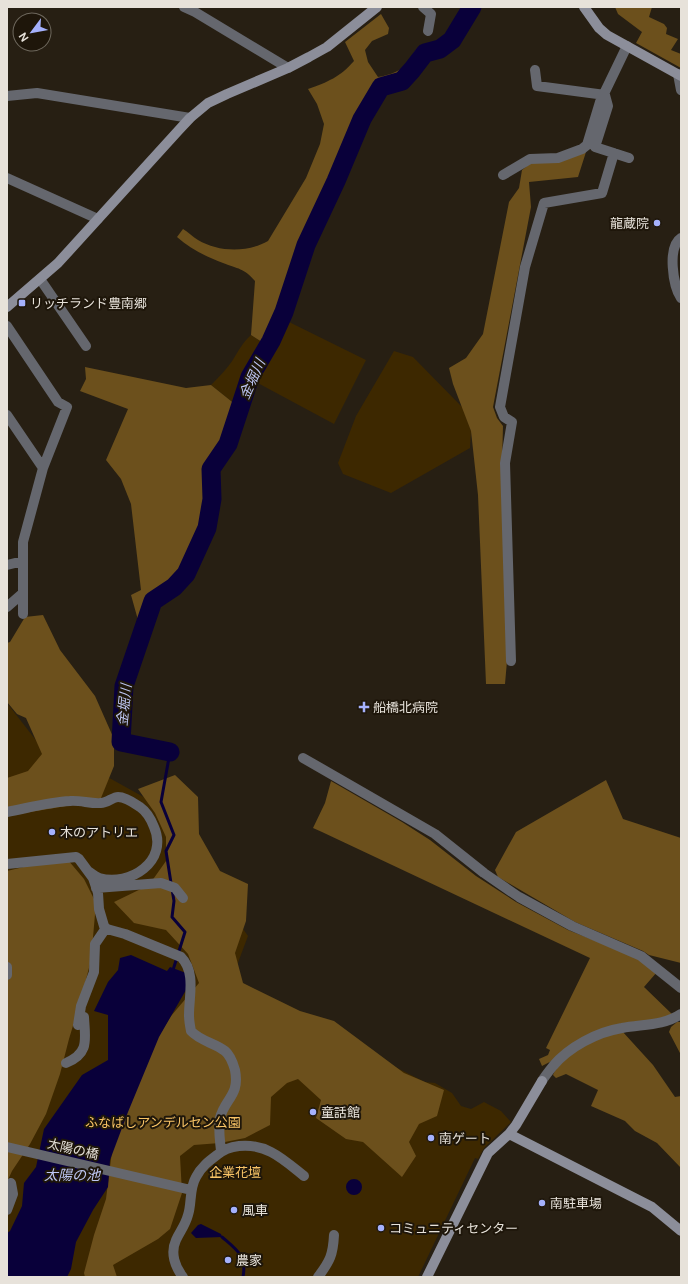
<svg xmlns="http://www.w3.org/2000/svg" width="688" height="1284" font-family="'DM Sans','Noto Sans JP',sans-serif">
<style>
.green{fill:#3d2800}
.forest{fill:#6c501c}
.water{fill:#09003a}
.lines{fill:none;stroke-linecap:round;stroke-linejoin:round}
.stream{stroke:#09003a;stroke-width:3}
.river{stroke:#09003a;stroke-width:19}
.street{stroke:#65676e;stroke-width:10}
.secondary{stroke:#8c8e9a;stroke-width:10}
.poi-dot{fill:#a5b1fc;stroke:#1e160a;stroke-width:1.5}
.labels{text-anchor:middle;dominant-baseline:central;stroke-width:4;stroke-linejoin:round;paint-order:stroke}
.poi-label{font-size:13px;fill:#e7e2da;stroke:#1e160a;text-anchor:start}
.park-label{font-size:13px;fill:#f9c466;stroke:#1e160a}
.street-label{font-size:13px;fill:#e7e2da;stroke:#1e160a}
.water-label{font-size:14px;font-style:italic;fill:#bdc6f3;stroke:#1e160a}
</style>
<rect width="100%" height="100%" fill="#271f13"/>
<path class="green" d="M285 320 366 360 334 424 252 380 274 343Z
M251 335 262 342 268 338 269 341 248 377 236 405 211 385C219 377 228 368 234 358 239 350 243 342 251 335Z
M394 351 413 357 463 408 471 431 470 448 391 493 343 474 338 463 356 416Z
M7 703 56 766 95 770 158 805 248 936 230 984 425 1082 435 1083 452 1093 461 1106 471 1109 484 1102 501 1111 511 1122 484 1148 478 1159 475 1158 418 1277H7Z"/>
<path class="forest" d="M615 7H652L649 17 664 24 667 28 666 34 678 39 671 50 681 54V68L636 43 642 32 618 14Z
M381 14 389 28 388 34 372 41 365 50 368 62 378 77C390 75 402 71 409 61 413 55 414 50 420 46L423 48 424 51 401 79 378 86 358 119 333 180 302 245 281 313 268 338 262 342 251 335 255 281C244 268 238 269 223 263 207 257 190 249 177 237L183 229C188 232 193 237 198 240 218 252 247 253 268 241L306 178 320 144 324 124 317 104 308 89C328 82 340 77 354 61L345 42Z
M586 152 578 177 529 182 531 207 493 407 497 418 503 426 502 464 507 661 505 684H486L478 495 471 431 453 384 449 368 466 358 483 334 509 202 519 188 522 170 532 162Z
M85 367 186 388 211 385 236 405 228 432 207 471 209 499 203 527 183 572 148 602 143 621 138 620 131 595 141 590 131 504 121 479 106 460 128 409 80 391 86 379Z
M43 615 60 650 95 696 114 739V766L101 798 78 804 7 816V778L28 771 42 754 26 718 17 714 7 702V643L10 642 25 617Z
M175 775 198 797 199 834 220 871 248 884 246 921 235 953 243 983 300 1011 334 1021 404 1073 444 1090 437 1116 419 1124 409 1142 416 1156 402 1177 363 1142 346 1139 316 1118 321 1100 298 1079 287 1083 271 1097 270 1125 245 1138 220 1143 194 1145 180 1156 182 1193 170 1229 158 1239 113 1265 117 1277H85L84 1273 94 1235 106 1199 112 1151 135 1074 171 1016 199 983 188 954 166 930 134 923 114 902 149 885 166 861V837L155 813 138 789Z
M606 780 623 819 681 838V963L649 955 643 951 575 922 498 877 495 870 516 832Z
M331 781 402 822 430 840 476 876 516 902 568 930 639 958 657 972 644 987 674 1016 621 1025 542 1066 539 1059 548 1055 550 1050 546 1048 590 958 322 832 313 828 325 803Z
M68 860 84 879 96 903 91 960 81 999 69 1039 60 1074 46 1114 30 1144 12 1171 7 1182V871L48 861Z
M677 1022H681V1055L669 1032 671 1027Z
M622 1031 653 1065 675 1097 681 1096V1168L657 1143 635 1131 625 1121 591 1106 598 1090 566 1074 556 1078 553 1075C559 1061 583 1043 598 1038 606 1035 614 1034 622 1031Z"/>
<path class="water" d="M131 955 167 971 170 967 194 976 159 1037 128 1112 110 1160 108 1187 93 1210 76 1242 71 1269 67 1277H7V1233L10 1231 22 1206 24 1183 36 1167 44 1129 82 1075 108 1060V1015L94 1011 108 982 118 970 120 958Z
M346 1187a8 8 0 1 1 16 0a8 8 0 1 1-16 0Z
M201 1224 221 1234 222 1237 196 1238 191 1233 198 1225Z"/>
<g class="lines">
<path class="stream" d="M170 752 161 802 174 835 166 851 171 883
M172 889 174 901 172 917 185 932 173 970
M222 1237C237 1250 247 1256 243 1277"/>
<path class="river" d="M170 752 121 742 124 686 153 601 174 587 186 574 207 528 212 499 211 469 228 444 250 377 271 341 284 312 306 245 336 181 362 119 381 87 402 81 412 70 425 53 440 49 452 40 472 7"/>
<path class="street" d="M184 7 195 12 288 68
M423 7 431 14 428 31
M535 70 537 86 605 95 608 106 595 147 629 158
M678 74 681 90
M7 96 37 93 190 118
M503 175 530 159 558 158 582 149 587 145 600 102 627 46
M7 178 98 219
M681 238C667 247 673 286 681 298
M40 279 86 346
M7 326 58 402 67 407 43 468 23 542V614
M7 415 43 468
M7 565 23 561
M7 607 23 593
M511 661 505 463 512 422 504 417 500 407 525 267 544 203 602 193 614 153
M303 758 435 834 484 873 519 897 572 926 641 956 681 988
M7 812C28 808 49 802 70 801 80 800 91 804 101 803 107 803 113 797 118 797 126 797 134 803 140 807 147 812 151 819 154 827 169 861 130 887 99 878 95 876 91 873 88 871
M7 864 76 857 79 859 93 878 98 893 99 909 104 926 107 929 125 934 181 957C196 972 189 996 189 1015 189 1021 190 1026 191 1031 200 1041 215 1043 225 1051 230 1055 233 1063 235 1070 240 1096 225 1098 220 1118 218 1129 220 1140 221 1151
M96 888 161 883 175 888 183 898
M7 967V975
M78 1025 81 1006 94 972 95 944 106 928
M66 1063C90 1053 85 1039 84 1017
M542 1081C545 1076 549 1071 553 1066 569 1047 597 1032 622 1028 642 1024 663 1026 681 1014
M7 1147 191 1190
M7 1210 13 1194 11 1183
M183 1277C175 1267 170 1253 176 1240 180 1231 185 1226 188 1215 192 1203 189 1189 196 1177 201 1167 209 1161 217 1155 224 1149 230 1147 239 1146 267 1143 284 1160 304 1176
M318 1277C330 1261 333 1255 334 1235"/>
<path class="secondary" d="M584 7 599 28 607 35 681 76
M7 307 58 263 178 131 190 118 208 103 227 94 288 68 309 57 327 47 377 7
M509 1134 652 1207 681 1231
M427 1277 488 1153 509 1134 516 1125 542 1081"/>
</g>
<g class="poi-dot">
<circle cx="657" cy="223" r="4"/>
<rect x="18" y="299" width="8" height="8" rx="2"/>
<path d="M362 701h4v4h4v4h-4v4h-4v-4h-4v-4h4z"/>
<circle cx="52" cy="832" r="4"/>
<circle cx="313" cy="1112" r="4"/>
<circle cx="431" cy="1138" r="4"/>
<circle cx="542" cy="1203" r="4"/>
<circle cx="234" cy="1210" r="4"/>
<circle cx="381" cy="1228" r="4"/>
<circle cx="228" cy="1260" r="4"/>
</g>
<g class="labels">
<g class="poi-label">
<text x="649" y="223" text-anchor="end">龍蔵院</text>
<text x="30" y="303">リッチランド豊南郷</text>
<text x="373" y="707">船橋北病院</text>
<text x="60" y="832">木のアトリエ</text>
<text x="321" y="1112">童話館</text>
<text x="439" y="1138">南ゲート</text>
<text x="550" y="1203">南駐車場</text>
<text x="242" y="1210">風車</text>
<text x="389" y="1228">コミュニティセンター</text>
<text x="236" y="1260">農家</text>
</g>
<g class="park-label">
<text x="163" y="1122">ふなばしアンデルセン公園</text>
<text x="235" y="1172">企業花壇</text>
</g>
<g class="street-label">
<text transform="translate(73 1149) rotate(13)">太陽の橋</text>
</g>
<g class="water-label">
<text transform="translate(252 379) rotate(-66)">金堀川</text>
<text transform="translate(124 705) rotate(-84)">金堀川</text>
<text x="72" y="1175">太陽の池</text>
</g>
</g>
<rect width="688" height="1284" fill="none" stroke="#e7e2da" stroke-width="16"/>
<g transform="translate(32 32) rotate(238)"><circle r="19" fill="#1e160a" stroke="#6e685d"/>
<path d="M0-3L7 15L0 10L-7 15Z" fill="#a5b1fc"/>
<text y="-6" font-size="11" font-weight="bold" text-anchor="middle" fill="#e7e2da">N</text>
</g>
</svg>
